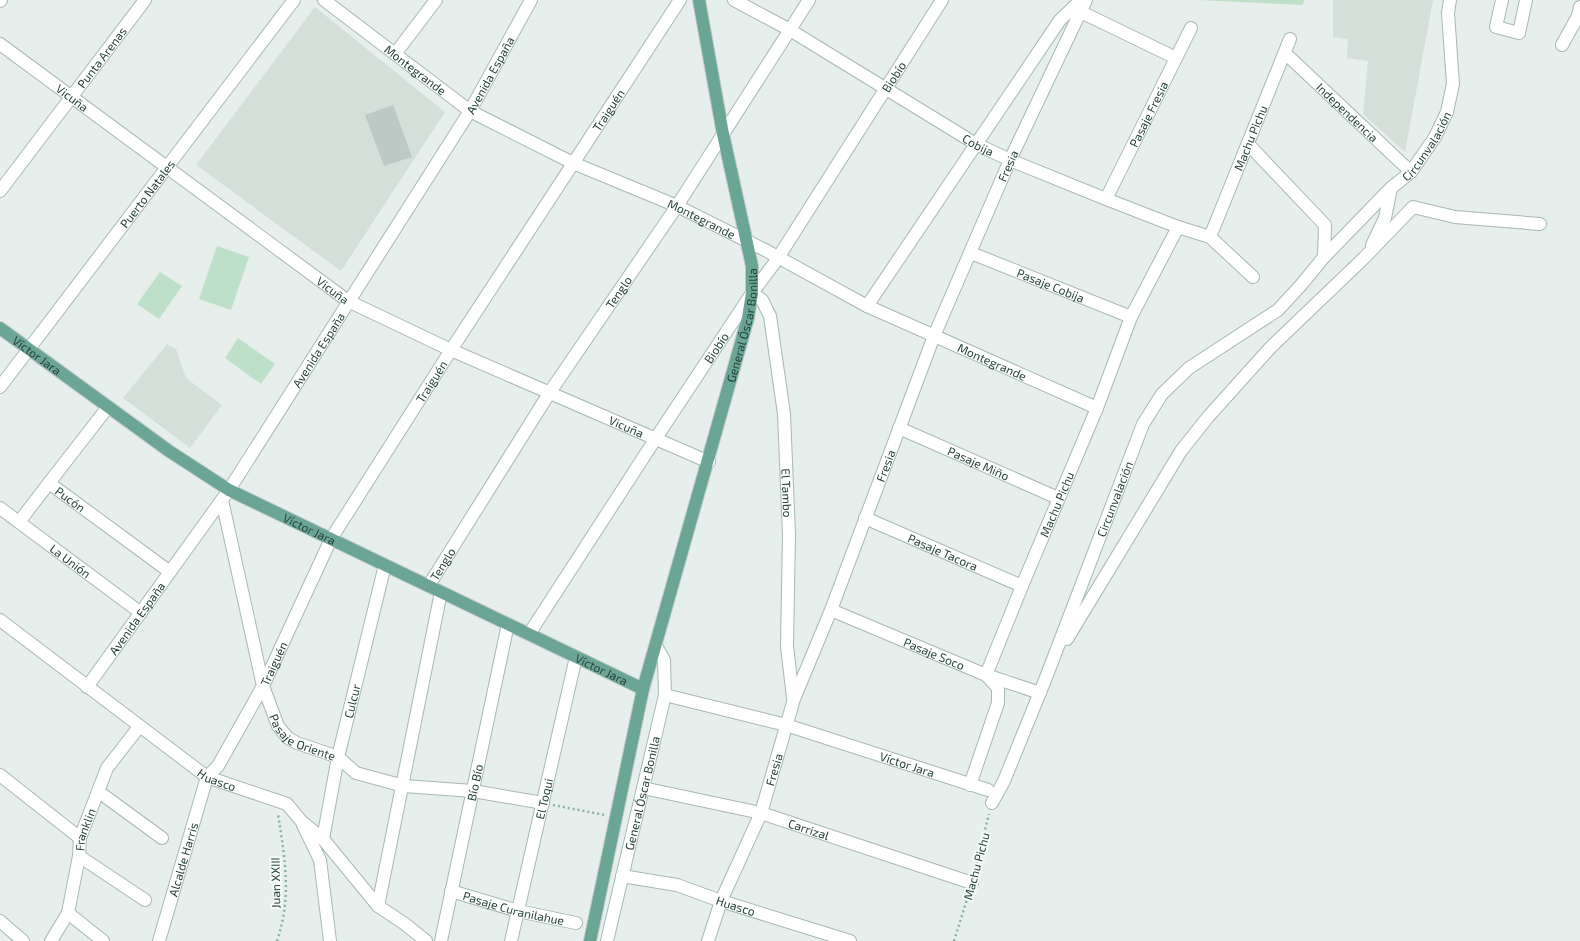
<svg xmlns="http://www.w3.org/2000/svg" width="1580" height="941" font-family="'Exo 2',sans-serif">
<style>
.built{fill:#d4dfda}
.green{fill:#bfe0c8}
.building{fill:#bbcac4}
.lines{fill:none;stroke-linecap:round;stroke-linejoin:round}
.minor-casing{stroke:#a8b8b2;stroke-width:14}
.major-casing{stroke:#c2cac8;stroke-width:14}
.path{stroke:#86b3a5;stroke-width:2.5;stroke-dasharray:2 3;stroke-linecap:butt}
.minor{stroke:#fff;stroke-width:12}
.major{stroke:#6aa596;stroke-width:12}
.labels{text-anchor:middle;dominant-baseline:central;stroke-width:4;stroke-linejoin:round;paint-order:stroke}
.street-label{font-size:12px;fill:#24423a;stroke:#f7fbf9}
</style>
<rect width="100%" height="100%" fill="#e6efeb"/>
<path class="built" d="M1333 0H1433L1405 152 1363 114 1368 61 1347 58 1348 39 1333 37Z
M315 7 445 112 341 271 196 165Z
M167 344 176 349 186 378 222 405 190 448 123 398Z"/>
<path class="green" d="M1198 0H1304L1303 5Z
M217 246 249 257 231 310 199 299Z
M160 272 182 286 159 319 137 304Z
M238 338 275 364 261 384 225 358Z"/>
<path class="building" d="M393 105 412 157 384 166 365 115Z"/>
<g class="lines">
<g class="minor-casing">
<g id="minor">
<path id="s1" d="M324 0 470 111 573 163 677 206 765 250 867 306 1097 408"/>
<path id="s2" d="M734 0 790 30 976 144 1010 160 1106 199 1178 227 1210 237 1253 277"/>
<path d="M1502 0 1496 27 1519 33 1526 0"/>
<path d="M0 1 1 0"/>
<path d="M1081 12 1176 58"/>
<path id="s3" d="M0 44 348 301 451 350 709 462"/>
<path d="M1562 45 1578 16 1580 7"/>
<path id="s4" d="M1285 53 1411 172"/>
<path d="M395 54 436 0"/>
<path id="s5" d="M0 191 145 0"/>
<path id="s6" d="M1106 199 1191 28"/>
<path id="s7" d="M1210 237 1290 39"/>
<path d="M1372 245 1385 218 1391 188"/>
<path id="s8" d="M971 253 1131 317"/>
<path id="s9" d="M1324 257 1391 188 1411 172 1435 137 1447 112 1453 84 1448 13 1450 0"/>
<path id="s10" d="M752 293 762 300 770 316 784 414 789 535 787 646 793 698"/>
<path d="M867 306 1060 20 1081 0"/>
<path id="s11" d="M0 387 294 0"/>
<path id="s12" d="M108 407 49 483 170 572"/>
<path id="s13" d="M899 428 1058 498"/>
<path id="s14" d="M222 500 263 686 278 726 288 738 297 743 338 757 356 773 404 786 473 791 543 803"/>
<path id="s15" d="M0 508 141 613"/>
<path id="s16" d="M865 518 1022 586"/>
<path d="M19 522 49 483"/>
<path id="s17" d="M429 585 550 392 677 206 809 0"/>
<path id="s18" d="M831 610 986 675 1040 693"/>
<path id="s19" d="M0 620 207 777 287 804 302 822 323 839 378 906 405 924 426 941"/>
<path id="s20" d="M529 634 656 438 752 293 776 261 942 0"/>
<path d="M1067 639 1181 451 1208 417 1271 347 1364 258 1413 207 1455 217 1540 224"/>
<path id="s21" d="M87 687 229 490 470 111 531 0"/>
<path id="s22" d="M665 695 786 725 988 790"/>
<path d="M0 775 80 838"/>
<path id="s23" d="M970 785 998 703V688L986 675 1022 586 1097 408 1131 317 1178 227"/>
<path id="s24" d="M643 788 761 813 972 883"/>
<path d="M99 792 162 838"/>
<path id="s25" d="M992 803 1004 781 1047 675 1143 424 1162 394 1189 368 1278 310 1301 285 1324 257 1325 225 1248 144"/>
<path d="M303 825 320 860 330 941"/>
<path id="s26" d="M323 839 338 757 385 565"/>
<path d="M79 856 145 900"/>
<path id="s27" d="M622 876 677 885 721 901 850 941"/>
<path id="s28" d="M451 891 518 911 576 923"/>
<path d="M378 906 441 592"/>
<path d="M68 913 103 941"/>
<path d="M0 921 23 941"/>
<path id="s29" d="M51 941 68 913 79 856 80 838 107 768 139 727"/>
<path id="s30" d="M159 941 207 777 218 766 263 686 331 539 451 350 680 0"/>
<path id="s31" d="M441 941 508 624"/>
<path id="s32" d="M511 941 576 657"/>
<path id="s33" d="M607 941 665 695 664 660 656 646"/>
<path id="s34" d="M708 941 721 901 761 813 794 699 831 610 934 336 1010 160 1086 0"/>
</g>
</g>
<g class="major-casing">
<g id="major">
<path id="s35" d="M0 328 169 451 229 490 643 689"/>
<path id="s36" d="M590 941 643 689 748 318 752 293V266L723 134 699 0"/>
</g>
</g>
<path class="path" d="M553 805 605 815
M974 873 989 814
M277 941C292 896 285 860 278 814
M954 941 969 893"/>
<use href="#minor" class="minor"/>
<use href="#major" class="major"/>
</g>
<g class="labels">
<g class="street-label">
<text stroke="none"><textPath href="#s5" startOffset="168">Punta Arenas</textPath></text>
<text stroke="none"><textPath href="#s1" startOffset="115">Montegrande</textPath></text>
<text stroke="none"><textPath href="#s21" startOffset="733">Avenida España</textPath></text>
<text stroke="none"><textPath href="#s20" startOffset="666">Biobío</textPath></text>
<text stroke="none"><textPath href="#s3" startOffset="90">Vicuña</textPath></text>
<text stroke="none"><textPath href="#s30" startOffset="951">Traiguén</textPath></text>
<text stroke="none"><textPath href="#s4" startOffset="86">Independencia</textPath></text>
<text stroke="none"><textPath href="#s6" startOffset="95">Pasaje Fresia</textPath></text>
<text stroke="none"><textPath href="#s7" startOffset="107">Machu Pichu</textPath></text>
<text stroke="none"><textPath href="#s9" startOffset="152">Circunvalación</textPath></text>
<text stroke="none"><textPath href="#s2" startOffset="284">Cobija</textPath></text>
<text stroke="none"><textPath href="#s34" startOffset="832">Fresia</textPath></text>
<text stroke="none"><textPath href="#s11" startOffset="243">Puerto Natales</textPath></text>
<text stroke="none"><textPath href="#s1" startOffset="439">Montegrande</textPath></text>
<text stroke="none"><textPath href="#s8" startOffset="86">Pasaje Cobija</textPath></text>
<text stroke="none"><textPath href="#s3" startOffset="414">Vicuña</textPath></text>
<text stroke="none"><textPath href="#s17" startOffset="349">Tenglo</textPath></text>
<text stroke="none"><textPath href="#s36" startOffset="635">General Óscar Bonilla</textPath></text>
<text stroke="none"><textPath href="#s20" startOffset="342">Biobío</textPath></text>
<text stroke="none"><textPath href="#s21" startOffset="409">Avenida España</textPath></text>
<text stroke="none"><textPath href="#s35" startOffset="46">Víctor Jara</textPath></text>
<text stroke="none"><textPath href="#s1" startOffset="763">Montegrande</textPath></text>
<text stroke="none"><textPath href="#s30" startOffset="627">Traiguén</textPath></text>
<text stroke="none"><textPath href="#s3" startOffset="738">Vicuña</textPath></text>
<text stroke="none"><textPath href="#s13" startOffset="87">Pasaje Miño</textPath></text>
<text stroke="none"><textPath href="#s34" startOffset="508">Fresia</textPath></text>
<text stroke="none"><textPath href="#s10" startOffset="208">El Tambo</textPath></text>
<text stroke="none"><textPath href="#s25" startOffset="328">Circunvalación</textPath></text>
<text stroke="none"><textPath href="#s12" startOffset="123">Pucón</textPath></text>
<text stroke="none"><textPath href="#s23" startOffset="304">Machu Pichu</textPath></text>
<text stroke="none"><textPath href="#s35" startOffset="370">Víctor Jara</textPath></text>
<text stroke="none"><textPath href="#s16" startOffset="85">Pasaje Tacora</textPath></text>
<text stroke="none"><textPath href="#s15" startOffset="88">La Unión</textPath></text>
<text stroke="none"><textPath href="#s17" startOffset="25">Tenglo</textPath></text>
<text stroke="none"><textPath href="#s21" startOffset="85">Avenida España</textPath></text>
<text stroke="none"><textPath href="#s18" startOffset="112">Pasaje Soco</textPath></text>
<text stroke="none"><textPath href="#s30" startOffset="303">Traiguén</textPath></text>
<text stroke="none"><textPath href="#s35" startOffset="694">Víctor Jara</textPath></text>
<text stroke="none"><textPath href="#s26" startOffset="141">Culcur</textPath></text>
<text stroke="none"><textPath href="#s14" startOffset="260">Pasaje Oriente</textPath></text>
<text stroke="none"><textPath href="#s22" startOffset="252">Víctor Jara</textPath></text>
<text stroke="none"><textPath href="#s34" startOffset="184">Fresia</textPath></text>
<text stroke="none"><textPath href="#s19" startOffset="270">Huasco</textPath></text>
<text stroke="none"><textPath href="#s31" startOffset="162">Bío Bío</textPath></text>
<text stroke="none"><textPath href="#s33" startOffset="152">General Óscar Bonilla</textPath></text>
<text stroke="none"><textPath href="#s32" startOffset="146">El Toqui</textPath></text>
<text stroke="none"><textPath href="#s24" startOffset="171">Carrizal</textPath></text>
<text stroke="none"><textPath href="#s29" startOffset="118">Franklin</textPath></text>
<text stroke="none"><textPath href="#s30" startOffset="85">Alcalde Harris</textPath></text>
<text transform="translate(976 866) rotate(-75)">Machu Pichu</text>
<text transform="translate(275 883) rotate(-91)">Juan XXIII</text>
<text stroke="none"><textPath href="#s27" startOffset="118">Huasco</textPath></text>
<text stroke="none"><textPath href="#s28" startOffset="65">Pasaje Curanilahue</textPath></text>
</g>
</g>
</svg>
